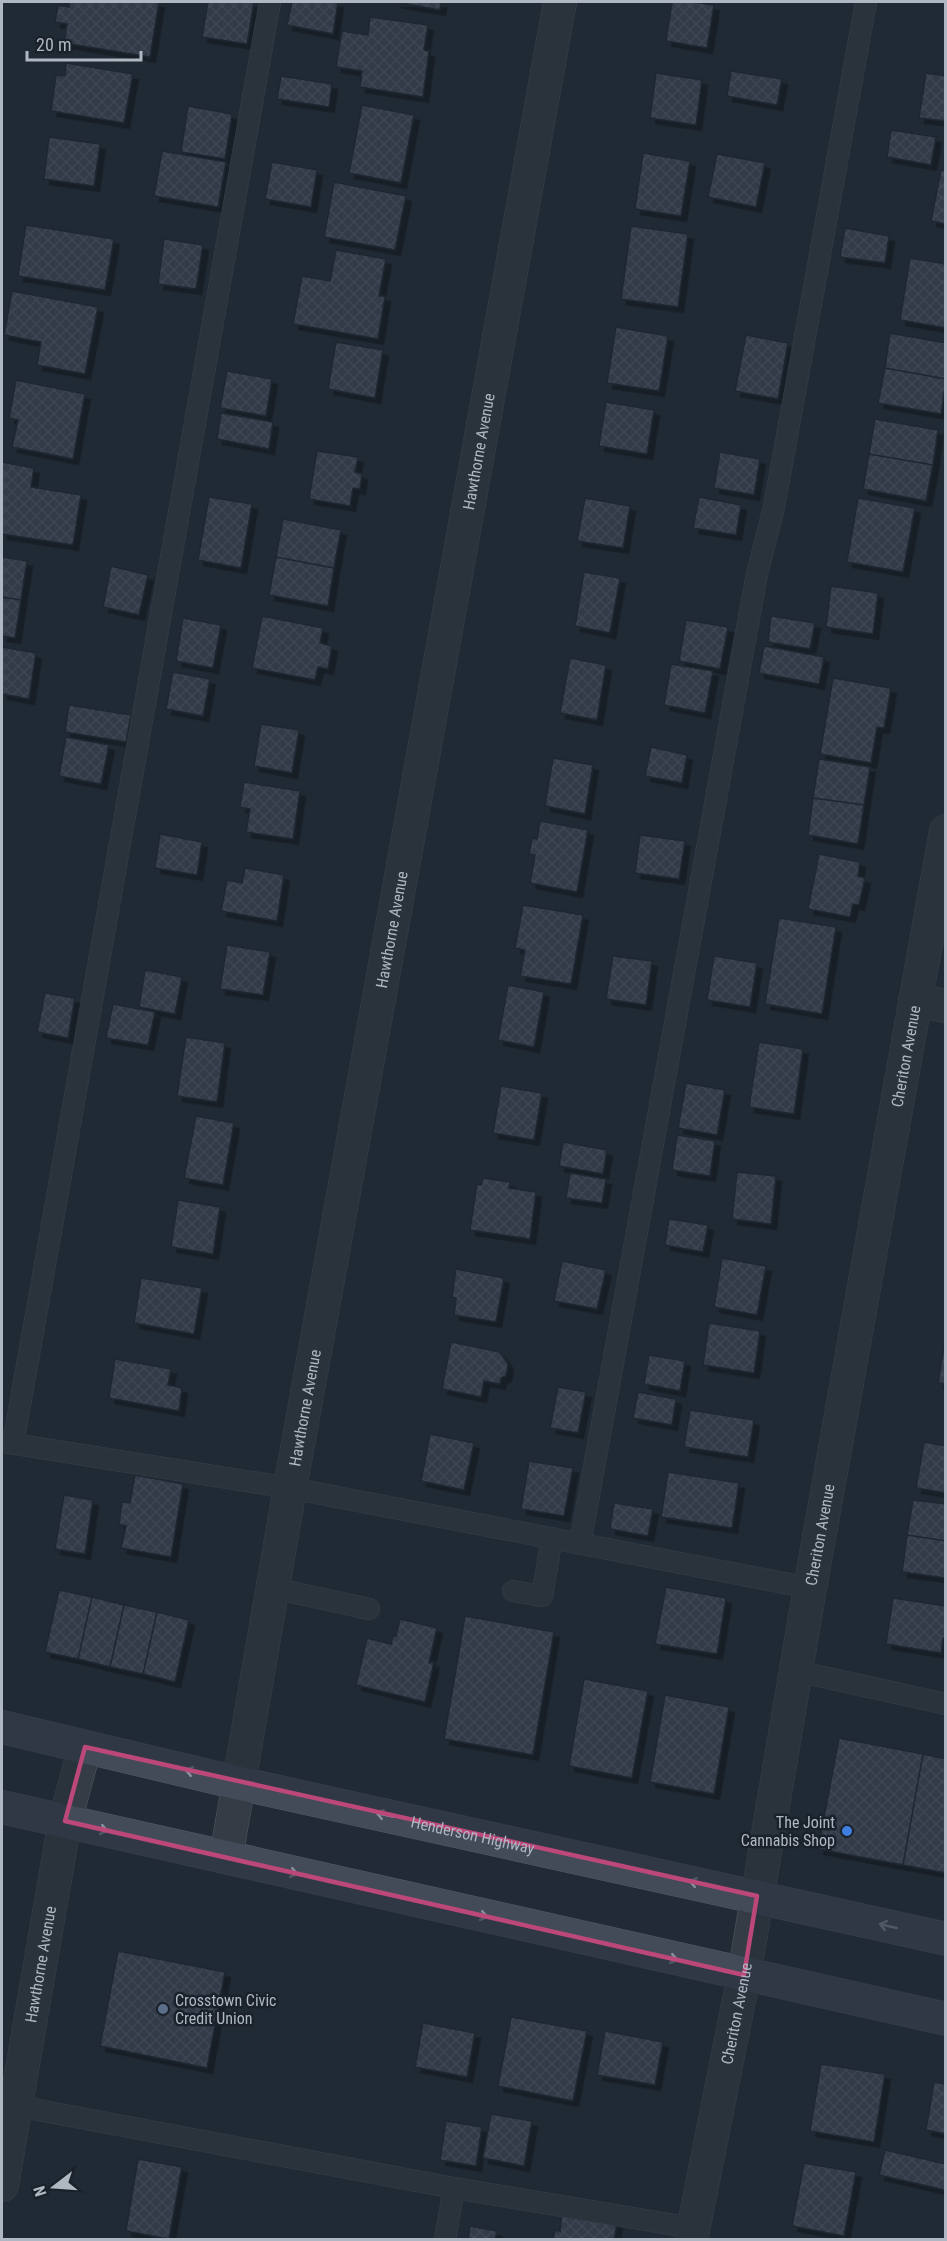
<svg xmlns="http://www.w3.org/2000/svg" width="947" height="2241" font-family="'Roboto Condensed',sans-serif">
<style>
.building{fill:url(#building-cross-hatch);stroke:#1c232d;stroke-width:1.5;filter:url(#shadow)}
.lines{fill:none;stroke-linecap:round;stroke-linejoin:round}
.service-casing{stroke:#525a64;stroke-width:22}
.minor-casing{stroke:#525a64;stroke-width:34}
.secondary-casing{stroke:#525a64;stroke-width:34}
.service{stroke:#353c46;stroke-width:21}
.minor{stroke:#353c46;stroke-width:33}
.secondary{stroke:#434b59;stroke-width:33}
.oneway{stroke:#89919e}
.marked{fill:none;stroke:#bc487a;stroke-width:4.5;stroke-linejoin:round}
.shop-dot{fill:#3f7fe0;stroke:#1a212b;stroke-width:2}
.service-dot{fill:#5c6f8a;stroke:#1a212b;stroke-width:2}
.labels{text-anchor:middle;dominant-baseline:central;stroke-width:5;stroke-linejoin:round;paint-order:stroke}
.street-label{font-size:16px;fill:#afb7c3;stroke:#1a212b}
.poi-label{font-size:16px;fill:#afb7c3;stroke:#1a212b;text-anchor:end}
</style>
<defs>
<pattern id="building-cross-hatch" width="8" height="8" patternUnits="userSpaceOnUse" patternTransform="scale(1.5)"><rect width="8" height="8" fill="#48515f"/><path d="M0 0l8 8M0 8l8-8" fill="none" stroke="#606874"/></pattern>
<filter id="shadow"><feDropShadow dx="5.5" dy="5.5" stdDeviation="0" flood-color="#0009"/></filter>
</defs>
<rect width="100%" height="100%" fill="#212a35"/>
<path class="building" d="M69 2H159L150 57 64 43 67 24 55 22 58 5 69 7Z
M208 2H254L247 44 202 37Z
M292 2H338L333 34 287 25Z
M395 2H441L440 10Z
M672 2H694L714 5 707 48 666 41Z
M370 17 428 25 424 50 429 51 423 97 360 87 362 71 336 67 342 31 368 35Z
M66 63 133 74 124 123 51 111 56 75 65 76Z
M731 71 782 79 777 105 727 96Z
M656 73 702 80 696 125 650 118Z
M926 73 946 76V121L919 118Z
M281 76 332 84 329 107 277 99Z
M362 105 414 115 401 183 349 173Z
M188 106 232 114 225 159 181 152Z
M891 130 936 137 931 165 887 157Z
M49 137 100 144 94 186 44 179Z
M162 151 226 162 218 207 154 196Z
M643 153 690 161 681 216 635 209Z
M717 154 765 163 756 207 708 197Z
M272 162 317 170 311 207 265 199Z
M941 170 946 171V224L931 221Z
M334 182 406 196 395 250 324 237Z
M26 225 114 239 105 290 18 276Z
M631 226 688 234 678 307 621 299Z
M845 228 889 236 885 263 840 257Z
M164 239 203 245 196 289 158 284Z
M336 250 386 259 379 296H385L378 339 293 324 302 276 330 281Z
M910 258 946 264V328L900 320Z
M12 291 98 307 85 374 37 365 41 342 4 335Z
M616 327 668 336 659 391 607 383Z
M890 333 946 343V379L885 368Z
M746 335 788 343 778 399 735 391Z
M336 342 383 350 375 398 328 389Z
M885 368 946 379 941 414 878 403Z
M227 371 272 379 266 416 220 408Z
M16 380 85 394 73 459 12 447 18 420 9 418Z
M606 402 654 410 647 454 599 446Z
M221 413 273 422 269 449 217 439Z
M875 419 938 430 933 465 869 454Z
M317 451 358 457 355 472 362 474 360 489 353 488 350 506 309 499Z
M720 452 760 459 754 495 714 488Z
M869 454 933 465 926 501 863 489Z
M2 462 34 468 31 487 81 495 73 545 2 534Z
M209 497 252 504 241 568 198 560Z
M699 497 741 505 736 535 693 528Z
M585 498 630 506 623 548 577 541Z
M858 498 915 508 903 572 847 562Z
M283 519 341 530 334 568 276 557Z
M2 557 27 561 21 600 2 597Z
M276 557 334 568 328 606 269 595Z
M111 566 148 575 139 615 103 607Z
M584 572 620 578 610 633 575 626Z
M831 586 878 593 873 634 826 627Z
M2 597 21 600 15 638 2 636Z
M262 616 323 628 320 643 332 646 328 669 318 667 315 680 252 668Z
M771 616 815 623 810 649 768 642Z
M183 618 221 625 213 668 176 661Z
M686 620 728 627 720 669 679 661Z
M764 646 824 657 819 684 759 673Z
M2 647 36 653 29 699 2 694Z
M570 658 606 665 597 720 560 713Z
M671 664 713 671 705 713 664 705Z
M173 672 210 679 203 716 166 709Z
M833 678 891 688 884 728 877 727 871 763 820 754Z
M69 705 131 715 126 742 65 732Z
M261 724 299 730 292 773 254 766Z
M66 737 109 745 101 784 59 776Z
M651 747 687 755 682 783 645 776Z
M553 758 593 765 585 814 545 806Z
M819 759 870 767 864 805 813 798Z
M244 782 300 791 293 839 246 832 250 809 240 807Z
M813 798 864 805 858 844 808 835Z
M540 821 588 830 577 892 530 883 535 855 529 854 532 838 537 839Z
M160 834 202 842 197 875 155 868Z
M640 835 685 841 679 879 635 873Z
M819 854 860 862 858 876 865 878 859 905 853 904 850 917 808 909Z
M245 868 284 875 277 921 221 911 227 880 242 883Z
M523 905 583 915 571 984 520 976 525 950 515 948Z
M779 918 836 927 822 1014 765 1004Z
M227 945 270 952 263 995 220 989Z
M613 956 652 961 646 1005 606 999Z
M714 956 757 963 750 1007 707 1000Z
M145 970 182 977 175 1014 139 1007Z
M508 985 544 992 534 1047 498 1040Z
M45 993 75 998 68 1038 37 1032Z
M113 1004 155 1012 148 1045 106 1038Z
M186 1037 225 1043 217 1102 177 1096Z
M759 1042 803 1049 794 1114 749 1107Z
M686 1083 725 1090 717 1135 678 1128Z
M501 1086 542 1093 534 1140 493 1133Z
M196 1116 234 1123 223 1185 184 1178Z
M677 1135 715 1141 710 1176 672 1170Z
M563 1142 607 1150 603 1174 559 1166Z
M737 1172 776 1176 771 1224 732 1219Z
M570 1173 606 1179 602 1203 566 1198Z
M483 1178 510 1182 509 1188 536 1192 530 1239 470 1230 477 1184 481 1185Z
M178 1200 220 1207 213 1254 171 1247Z
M669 1219 708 1225 703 1252 665 1245Z
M722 1258 766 1266 757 1315 714 1307Z
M562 1261 606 1270 597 1309 554 1301Z
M456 1269 504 1278 496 1322 454 1315 456 1298 452 1297Z
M141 1278 202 1288 194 1334 134 1323Z
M709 1323 760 1331 754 1373 703 1365Z
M946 1335V1384L938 1383Z
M451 1342 500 1352 508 1364 506 1376 501 1378 500 1384 484 1381 481 1397 442 1389Z
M649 1355 685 1361 680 1391 644 1384Z
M115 1359 171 1369 168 1385 182 1388 179 1411 109 1398Z
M558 1387 586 1392 578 1433 550 1428Z
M638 1392 676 1399 672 1425 633 1418Z
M690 1410 754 1420 748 1457 684 1447Z
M430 1434 474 1443 464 1490 421 1481Z
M924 1442 946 1446V1493L916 1488Z
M529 1461 573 1468 564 1516 521 1509Z
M668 1472 739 1483 732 1528 661 1517Z
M135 1475 183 1484 171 1557 121 1548 126 1526 119 1524 122 1502 130 1503Z
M64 1495 93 1500 85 1554 55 1549Z
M913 1500 946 1504V1541L907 1535Z
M614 1503 653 1509 648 1536 610 1529Z
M907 1535 946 1541V1578L902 1572Z
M666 1587 726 1598 717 1654 655 1644Z
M59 1590 92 1597 78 1659 45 1652Z
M92 1597 124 1605 110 1667 78 1659Z
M893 1598 946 1606V1639L943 1638 941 1653 886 1644Z
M124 1605 157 1612 143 1674 110 1667Z
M157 1612 189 1620 175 1682 143 1674Z
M465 1616 554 1632 533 1755 444 1739Z
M400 1619 437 1628 429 1663 434 1662 425 1702 356 1685 367 1638 391 1644 393 1636H396Z
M584 1679 648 1691 632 1778 569 1766Z
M665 1695 729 1707 714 1794 650 1782Z
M839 1738 923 1754 903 1865 818 1849Z
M923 1754 946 1759V1873L903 1865Z
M118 1951 225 1972 207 2068 100 2046Z
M511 2017 587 2031 573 2101 498 2086Z
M423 2023 475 2033 467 2077 415 2067Z
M605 2031 663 2042 655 2085 597 2075Z
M821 2064 885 2074 874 2142 810 2131Z
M934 2082 946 2084V2134L926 2130Z
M491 2114 532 2121 524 2166 483 2158Z
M446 2121 482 2127 476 2166 440 2160Z
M885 2150 946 2164 945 2190 879 2175Z
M138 2159 182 2167 169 2239 126 2231Z
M804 2163 856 2172 844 2236 792 2226Z
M562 2214 617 2223 614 2240H553L555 2230 560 2231Z
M470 2226 497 2231 495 2240H468Z"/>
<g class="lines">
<g class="service-casing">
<path id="service" d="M2 1442 290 1488 810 1588
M13 1444 270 2
M580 1544 757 574 774 507 866 2
M273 1588 369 1609
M513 1591 542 1596 552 1538
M796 1671 946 1704
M6 2104 454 2188 693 2228
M445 2240 454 2188"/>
</g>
<g class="minor-casing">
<g id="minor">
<path d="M915 1000 946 1006"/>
<path id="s1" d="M226 1857 290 1488 560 2"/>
<path id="s2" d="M2 2185 65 1821 85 1747"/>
<path id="s3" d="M691 2240 744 1975 810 1588 946 831"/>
</g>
</g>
<g class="secondary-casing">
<g id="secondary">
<path id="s4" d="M2 1727 238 1783 946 1939"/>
<path d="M2 1807 946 2019"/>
</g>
</g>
<use href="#service" class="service"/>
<use href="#minor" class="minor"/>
<use href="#secondary" class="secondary"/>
</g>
<defs><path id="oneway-shaft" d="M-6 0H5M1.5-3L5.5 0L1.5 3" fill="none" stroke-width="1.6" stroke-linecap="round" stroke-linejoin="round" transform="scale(1.5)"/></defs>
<g class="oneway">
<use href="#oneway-shaft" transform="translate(194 1772) rotate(-167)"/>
<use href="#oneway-shaft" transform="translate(385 1815) rotate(-168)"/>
<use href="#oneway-shaft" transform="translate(99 1829) rotate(13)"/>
<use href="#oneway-shaft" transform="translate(289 1872) rotate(13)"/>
<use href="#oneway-shaft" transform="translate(698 1883) rotate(-168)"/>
<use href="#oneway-shaft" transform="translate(479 1915) rotate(13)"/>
<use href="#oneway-shaft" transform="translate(888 1926) rotate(-167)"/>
<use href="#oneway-shaft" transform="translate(669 1958) rotate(13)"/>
</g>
<path d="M0 0H947V2241H0ZM85 1747 757 1896 744 1975 65 1821Z" fill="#212a35" fill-opacity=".55" fill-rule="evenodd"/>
<path class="marked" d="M85 1747 757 1896 744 1975 65 1821Z"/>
<circle class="shop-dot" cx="847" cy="1831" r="6"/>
<circle class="service-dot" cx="163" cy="2009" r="6"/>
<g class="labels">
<g class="street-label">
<text stroke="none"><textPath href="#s1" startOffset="1428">Hawthorne Avenue</textPath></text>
<text stroke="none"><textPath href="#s1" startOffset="942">Hawthorne Avenue</textPath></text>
<text stroke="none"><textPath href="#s3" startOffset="1203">Cheriton Avenue</textPath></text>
<text stroke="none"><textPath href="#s1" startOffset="456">Hawthorne Avenue</textPath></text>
<text stroke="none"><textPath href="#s3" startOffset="717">Cheriton Avenue</textPath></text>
<text stroke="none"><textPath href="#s4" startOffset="483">Henderson Highway</textPath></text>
<text stroke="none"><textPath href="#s2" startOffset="224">Hawthorne Avenue</textPath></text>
<text stroke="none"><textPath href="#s3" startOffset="231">Cheriton Avenue</textPath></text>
</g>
<g class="poi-label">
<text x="835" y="1822">The Joint<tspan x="835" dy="18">Cannabis Shop</tspan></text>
<text x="175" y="2000" text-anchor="start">Crosstown Civic<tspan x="175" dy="18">Credit Union</tspan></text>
</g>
</g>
<rect width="947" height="2241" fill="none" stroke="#afb7c3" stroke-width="6"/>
<g transform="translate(54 2187) rotate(253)" stroke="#1a212b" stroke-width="4.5" paint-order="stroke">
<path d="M0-4.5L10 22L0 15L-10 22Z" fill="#afb7c3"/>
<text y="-9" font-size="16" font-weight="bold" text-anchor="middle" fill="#afb7c3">N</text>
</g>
<path d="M27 51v9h114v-9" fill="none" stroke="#afb7c3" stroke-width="3"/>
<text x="36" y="51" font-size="18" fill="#afb7c3" stroke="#1a212b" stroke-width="4.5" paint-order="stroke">20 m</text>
</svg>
